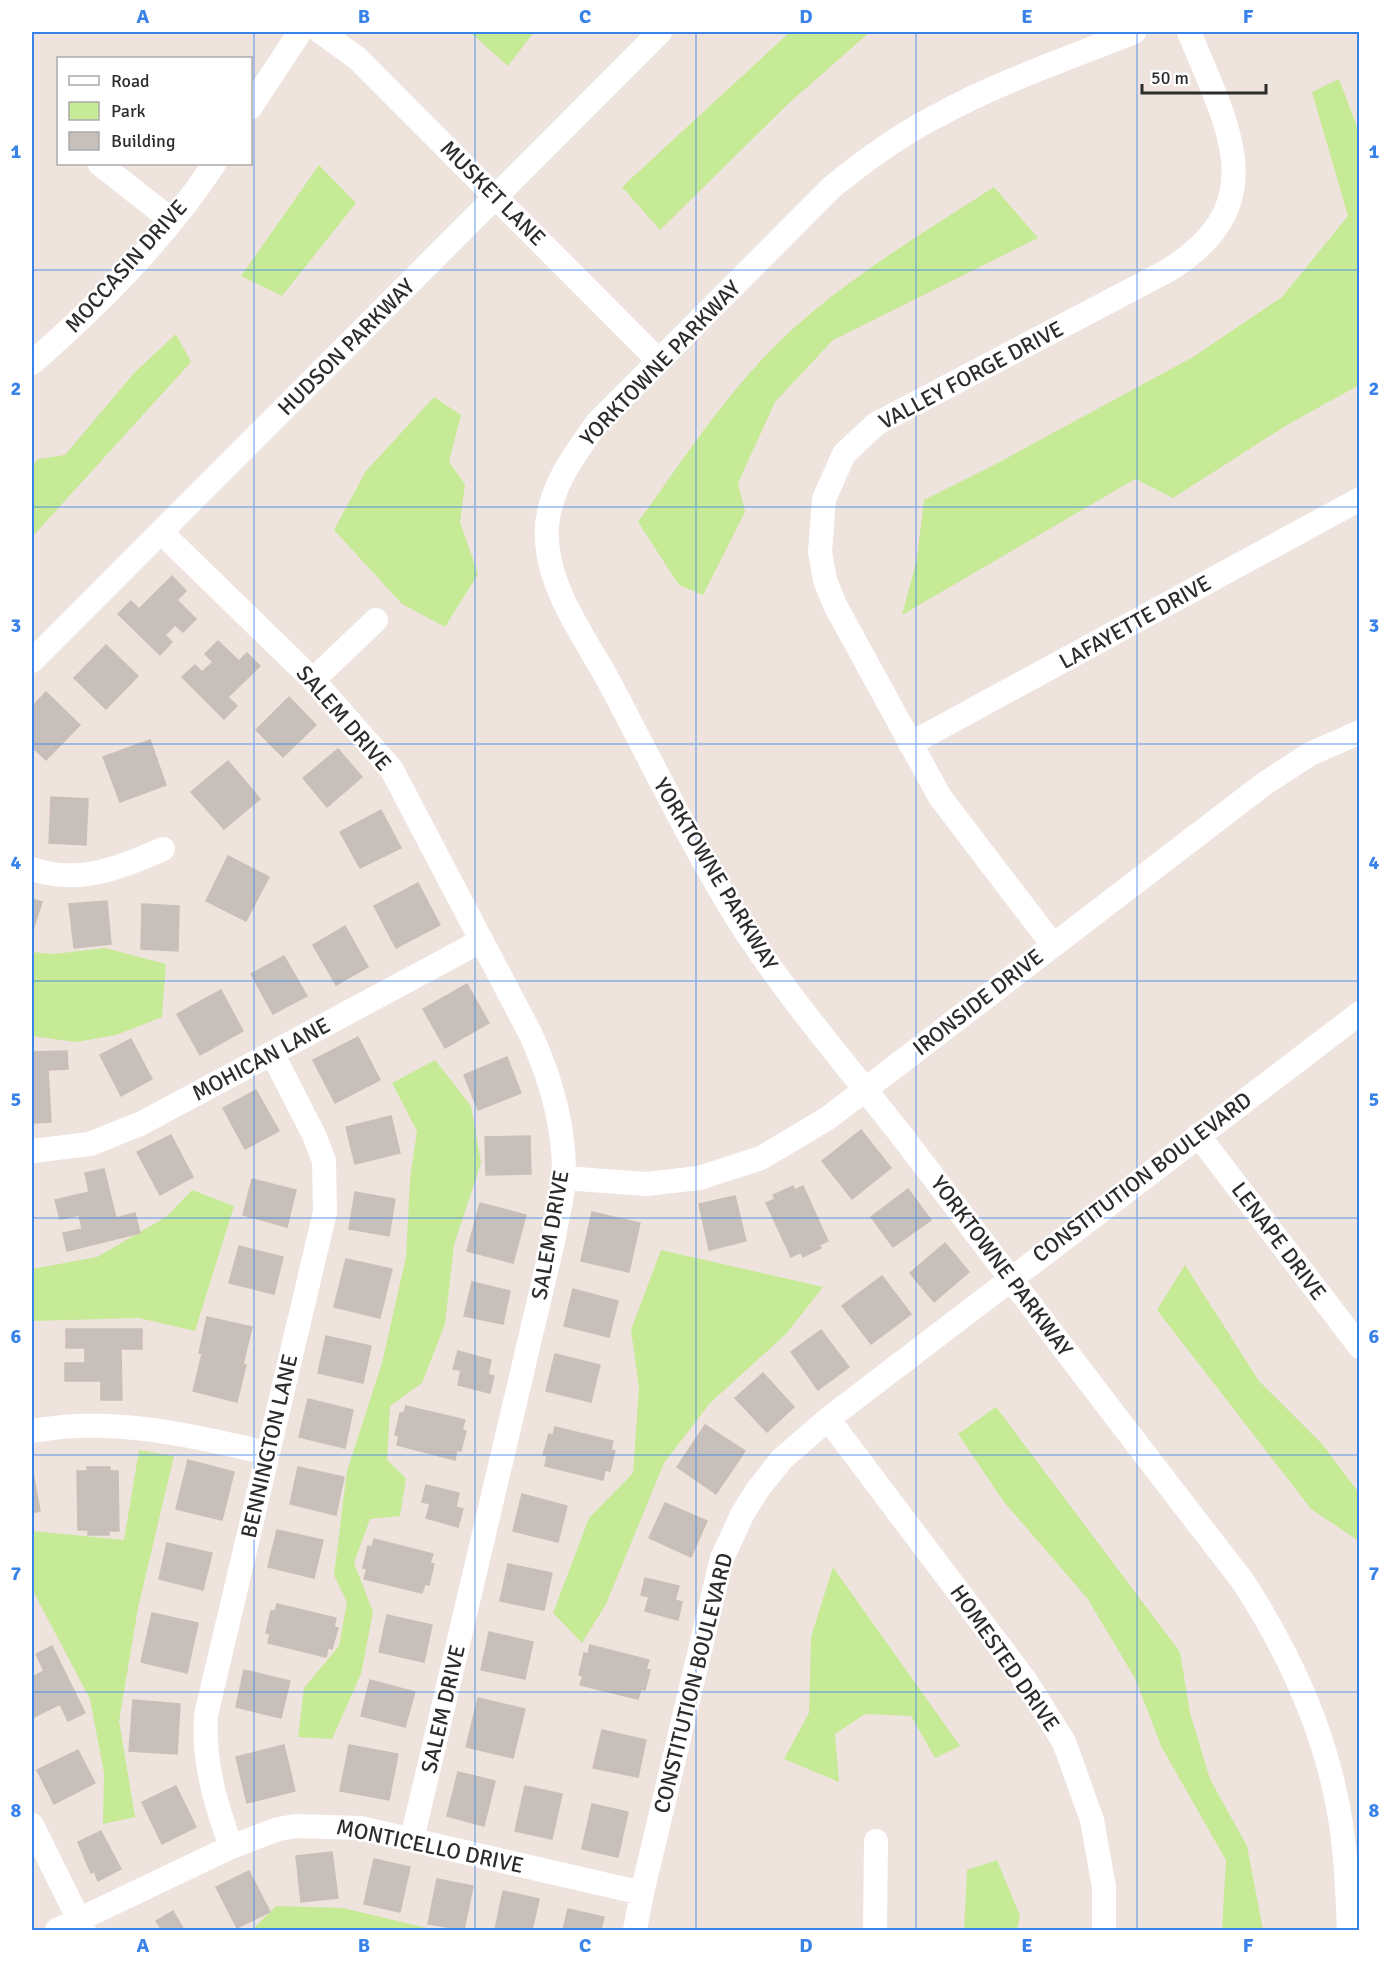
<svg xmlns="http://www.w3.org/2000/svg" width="1391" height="1962" font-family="Signika,sans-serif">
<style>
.green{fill:#c6ea95}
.building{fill:#c7bfb9;stroke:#cbbfb7;stroke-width:1.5}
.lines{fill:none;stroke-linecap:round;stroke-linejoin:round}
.minor{stroke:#fff;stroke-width:24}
.grid{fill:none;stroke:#3982ea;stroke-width:1.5;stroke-opacity:0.55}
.labels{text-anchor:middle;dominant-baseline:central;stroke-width:5;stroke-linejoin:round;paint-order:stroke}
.street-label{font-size:22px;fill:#2c2c2c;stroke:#fff}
.neatline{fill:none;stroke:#3982ea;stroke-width:2}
.grid-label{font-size:20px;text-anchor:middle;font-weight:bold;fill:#3982ea}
</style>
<rect width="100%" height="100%" fill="#efe3dd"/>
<path class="green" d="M470 32H534L508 66Z
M790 32H870L789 103 660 230 622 187Z
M1339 79 1359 132V385L1287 425 1173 498 1135 479 902 615 917 559 924 500 992 466 1193 357 1282 297 1348 216 1312 92Z
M319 165 356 203 282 296 241 276Z
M994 187 1038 238 833 340 775 402 738 483 745 512 703 595 679 585 638 522C681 463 722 399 774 347 838 283 919 236 994 187Z
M176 334 191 362 32 537V466L38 459 65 455 134 373Z
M434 397 461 415 449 462 465 484 460 522 478 574 445 627 402 604 334 530 366 471Z
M105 948 166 964 162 1017 116 1035 76 1042 32 1036V952L54 954Z
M435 1060 471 1106 481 1163 454 1245 445 1324 422 1383 390 1406 387 1460 406 1478 400 1516 370 1519 354 1563 373 1612 361 1674 332 1739 298 1737 304 1688 339 1646 347 1602 334 1575 347 1471 382 1363 406 1257 410 1179 417 1131 392 1083Z
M192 1190 234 1206 195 1331 139 1318 32 1321V1269L97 1257 166 1217Z
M661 1250 823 1287 786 1334 710 1403 664 1463 606 1604 582 1643 553 1613 589 1518 633 1473 639 1388 631 1330Z
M1185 1265 1259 1381 1323 1445 1359 1493V1541L1311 1509 1157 1310Z
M996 1407 1180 1652 1190 1713 1210 1779 1247 1846 1263 1930H1222L1226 1860 1161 1746 1136 1680 1087 1598 1004 1502 958 1434Z
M139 1450 174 1456 138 1608 119 1721 135 1817 103 1824 104 1773 90 1699 32 1589V1531L124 1540Z
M833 1567 960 1746 935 1758 911 1716 865 1714 835 1734 839 1782 784 1759 809 1713 811 1637Z
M997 1860 1020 1916 1017 1930H964L967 1870Z
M276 1906 343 1908 435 1930H252Z"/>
<path class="building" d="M172 576 186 591 177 600 196 619 183 632 175 625 165 635 172 642 160 655 118 614 131 601 139 609Z
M218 641 239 661 247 653 260 666 228 697 237 706 224 719 182 677 195 665 202 672 213 662 205 654Z
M106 645 138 676 106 709 74 678Z
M46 692 80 725 46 760 32 747V707Z
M289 697 316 725 283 757 256 730Z
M150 740 166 785 120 802 103 757Z
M338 749 362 777 327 807 303 778Z
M228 761 260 799 224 829 191 792Z
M51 797 88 799 86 845 49 843Z
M381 810 401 848 360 868 340 832Z
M228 856 269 877 246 921 206 901Z
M418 883 440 925 396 948 374 906Z
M32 899 42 902 32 933Z
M107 901 111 944 74 948 69 904Z
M142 904 179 906 178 951 141 949Z
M345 926 368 967 336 985 313 945Z
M284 956 307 996 273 1014 251 974Z
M467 984 489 1023 445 1048 423 1009Z
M221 990 243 1031 200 1055 177 1014Z
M358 1037 380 1080 335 1103 313 1060Z
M131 1039 152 1079 121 1096 100 1055Z
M67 1051 68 1069 48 1070 51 1122 33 1123 32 1052Z
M507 1057 521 1093 478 1110 464 1075Z
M256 1090 279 1131 245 1149 223 1108Z
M391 1116 400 1153 355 1164 346 1127Z
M861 1130 891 1168 852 1199 822 1161Z
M171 1135 193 1177 160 1195 137 1152Z
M530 1136 531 1174 486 1175 485 1137Z
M104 1169 116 1218 135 1213 140 1233 67 1251 63 1233 82 1229 79 1215 60 1219 55 1200 89 1192 85 1173Z
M252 1179 296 1190 287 1227 243 1215Z
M793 1186 795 1190 803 1186 828 1241 819 1245 821 1248 803 1257 801 1252 791 1257 766 1203 775 1199 773 1195Z
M908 1189 931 1220 893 1247 871 1217Z
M355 1192 395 1199 389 1236 349 1229Z
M735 1196 746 1241 709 1250 699 1204Z
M480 1203 526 1215 513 1263 467 1251Z
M592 1212 640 1223 629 1272 581 1261Z
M945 1243 969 1272 934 1302 910 1273Z
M239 1246 283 1257 274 1294 229 1283Z
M346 1259 392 1269 380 1318 334 1307Z
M882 1276 911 1314 871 1344 842 1306Z
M472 1282 510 1291 503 1324 464 1316Z
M573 1289 618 1301 609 1337 564 1326Z
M207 1317 252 1327 243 1364 199 1353Z
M66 1329H142V1349H121L122 1400H101V1381H65V1363H85V1348H66Z
M821 1330 849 1367 818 1390 791 1352Z
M326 1336 371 1346 363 1383 318 1373Z
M458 1351 491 1360 488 1374 494 1376 490 1393 458 1385 461 1370 453 1369Z
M202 1354 246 1365 237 1402 193 1391Z
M555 1354 600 1365 591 1402 546 1391Z
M763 1373 794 1407 767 1432 735 1398Z
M308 1399 353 1410 345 1448 299 1437Z
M406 1406 465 1420 462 1430 466 1431 461 1451 457 1450 455 1460 397 1445 399 1436 395 1435 400 1413H404Z
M705 1425 745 1451 716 1494 677 1467Z
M555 1427 613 1441 611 1450 615 1451 610 1471 605 1470 603 1480 545 1466 547 1456 543 1455 549 1434 553 1435Z
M188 1460 234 1472 222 1520 176 1509Z
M87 1467H110V1471H118L119 1531H109V1535H88V1530H78L77 1471H87Z
M298 1467 344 1477 336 1515 290 1504Z
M32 1468 40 1511 32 1513Z
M426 1485 459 1493 456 1507 463 1509 458 1527 426 1518 430 1504 422 1502Z
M522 1494 567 1506 558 1542 513 1531Z
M665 1503 707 1521 691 1557 649 1538Z
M277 1530 323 1540 314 1578 268 1567Z
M374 1539 433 1554 430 1563 434 1564 429 1585 425 1584 422 1593 364 1579 367 1569 363 1568 368 1546 372 1547Z
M167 1543 212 1553 203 1590 159 1579Z
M508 1564 552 1573 544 1610 500 1601Z
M645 1578 679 1586 675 1600 682 1602 678 1620 645 1611 649 1597 641 1595Z
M277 1604 336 1618 334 1627 338 1628 332 1649 328 1648 326 1657 268 1643 270 1634 266 1633 271 1611H275Z
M152 1613 198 1623 187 1673 141 1662Z
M387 1615 432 1625 424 1662 379 1652Z
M489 1632 533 1642 525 1679 481 1670Z
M590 1645 649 1660 646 1669 650 1670 645 1690 641 1689 638 1699 580 1685 583 1676 579 1675 584 1653 588 1654Z
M52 1646 85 1713 68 1721 60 1704 32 1718V1677L44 1671 36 1654Z
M244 1670 290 1681 281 1718 236 1707Z
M370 1680 415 1692 405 1727 361 1716Z
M478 1698 525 1709 513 1758 466 1747Z
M133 1700 180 1704 177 1754 129 1751Z
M602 1730 646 1740 638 1777 593 1768Z
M284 1745 295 1791 247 1803 236 1757Z
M349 1745 398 1754 389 1800 340 1791Z
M78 1750 95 1783 54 1804 37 1770Z
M458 1772 495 1781 484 1826 447 1816Z
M176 1786 196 1827 162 1844 142 1802Z
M525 1786 562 1794 552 1839 515 1831Z
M592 1804 628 1812 618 1857 582 1849Z
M101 1831 121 1869 98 1881 94 1871 91 1873 78 1842Z
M332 1852 338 1898 301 1902 296 1856Z
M374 1859 410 1867 400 1912 364 1904Z
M249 1871 270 1912 237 1928 216 1887Z
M437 1879 473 1886 464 1930 428 1924Z
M503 1891 539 1899 532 1930H495Z
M568 1909 604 1917 601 1930H563Z
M173 1911 184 1930H162L156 1921Z"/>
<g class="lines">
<path class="minor" d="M321 32 357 58 659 361
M1134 32C1067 59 998 82 935 117 898 136 864 161 832 187L597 423C572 457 543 497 547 542 551 597 591 645 615 693 656 771 695 851 742 926 794 1006 858 1078 915 1153 1024 1296 1132 1439 1242 1580 1287 1649 1323 1725 1338 1807 1346 1847 1347 1889 1349 1930
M250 108 300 32
M100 164 171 220
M32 363C99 304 165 239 214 164
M162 533 313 680 392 770 531 1035C551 1079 565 1128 564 1178 563 1197 557 1217 554 1237L412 1839
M32 661 660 32
M313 680 376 620
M910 744 1360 499
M32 869C79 885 120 868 163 849
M1053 945 940 797 835 605 825 580 820 552 824 499 844 454 876 424 1167 271C1277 204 1226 124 1189 32
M1198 1135 1360 1347
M32 1151 90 1144 142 1123 481 941
M564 1178 646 1184 699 1178 761 1158 828 1118 1264 784 1310 754 1360 732
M828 1419 1025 1680 1064 1742 1092 1820 1104 1887V1930
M32 1431C110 1416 191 1435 267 1453
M32 1825 84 1930
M231 1847C215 1802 203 1762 206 1715L325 1212 324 1161 314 1135 272 1053
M57 1930 231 1847 278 1829 296 1826 360 1828 642 1893
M635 1930 642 1893 722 1558 743 1513 758 1489 782 1459 828 1419 1360 1013
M875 1930 876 1841"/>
</g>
<path class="grid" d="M254 32V1930M475 32V1930M696 32V1930M916 32V1930M1137 32V1930M32 270H1360M32 507H1360M32 744H1360M32 981H1360M32 1218H1360M32 1455H1360M32 1692H1360"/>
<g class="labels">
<g class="street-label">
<text transform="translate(493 193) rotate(45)">MUSKET LANE</text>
<text transform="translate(126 266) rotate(-48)">MOCCASIN DRIVE</text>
<text transform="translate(346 347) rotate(-45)">HUDSON PARKWAY</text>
<text transform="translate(660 363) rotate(-46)">YORKTOWNE PARKWAY</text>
<text transform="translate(971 375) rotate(-28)">VALLEY FORGE DRIVE</text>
<text transform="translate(1135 622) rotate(-29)">LAFAYETTE DRIVE</text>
<text transform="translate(344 718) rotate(49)">SALEM DRIVE</text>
<text transform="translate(716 874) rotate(59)">YORKTOWNE PARKWAY</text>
<text transform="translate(978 1002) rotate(-38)">IRONSIDE DRIVE</text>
<text transform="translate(261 1059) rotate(-28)">MOHICAN LANE</text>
<text transform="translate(1142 1177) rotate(-37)">CONSTITUTION BOULEVARD</text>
<text transform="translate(550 1235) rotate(-80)">SALEM DRIVE</text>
<text transform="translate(1279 1241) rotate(53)">LENAPE DRIVE</text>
<text transform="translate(1002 1266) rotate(53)">YORKTOWNE PARKWAY</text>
<text transform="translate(269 1446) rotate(-77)">BENNINGTON LANE</text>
<text transform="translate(1005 1658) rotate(55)">HOMESTED DRIVE</text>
<text transform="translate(693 1683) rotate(-76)">CONSTITUTION BOULEVARD</text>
<text transform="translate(443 1709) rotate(-77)">SALEM DRIVE</text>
<text transform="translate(430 1846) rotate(12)">MONTICELLO DRIVE</text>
</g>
</g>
<rect width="1391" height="1962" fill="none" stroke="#ffffff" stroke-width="66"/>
<rect x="57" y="57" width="195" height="108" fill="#ffffff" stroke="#ababab" stroke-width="1.5"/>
<rect x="69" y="76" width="30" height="9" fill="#ffffff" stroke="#ababab" stroke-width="1.5"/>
<text x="111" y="87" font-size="18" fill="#2c2c2c">Road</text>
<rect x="69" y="102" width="30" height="18" fill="#c6ea95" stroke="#ababab" stroke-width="1.5"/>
<text x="111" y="117" font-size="18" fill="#2c2c2c">Park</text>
<rect x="69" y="132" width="30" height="18" fill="#c7bfb9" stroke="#ababab" stroke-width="1.5"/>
<text x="111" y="147" font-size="18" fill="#2c2c2c">Building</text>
<path d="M1142 84v9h124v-9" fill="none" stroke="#2c2c2c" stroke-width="3"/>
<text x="1151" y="84" font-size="18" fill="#2c2c2c" stroke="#ffffff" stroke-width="4.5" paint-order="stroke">50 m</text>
<rect x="33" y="33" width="1325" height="1896" class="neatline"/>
<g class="grid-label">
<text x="143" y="23">A</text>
<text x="364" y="23">B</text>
<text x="585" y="23">C</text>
<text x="806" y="23">D</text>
<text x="1027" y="23">E</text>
<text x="1248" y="23">F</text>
<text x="16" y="158">1</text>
<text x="1374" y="158">1</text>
<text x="16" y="395">2</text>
<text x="1374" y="395">2</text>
<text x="16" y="632">3</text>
<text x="1374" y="632">3</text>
<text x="16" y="869">4</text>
<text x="1374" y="869">4</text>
<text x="16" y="1106">5</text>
<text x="1374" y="1106">5</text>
<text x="16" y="1343">6</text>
<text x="1374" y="1343">6</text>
<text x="16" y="1580">7</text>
<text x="1374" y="1580">7</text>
<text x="16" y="1817">8</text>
<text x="1374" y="1817">8</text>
<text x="143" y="1952">A</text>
<text x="364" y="1952">B</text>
<text x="585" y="1952">C</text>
<text x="806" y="1952">D</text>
<text x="1027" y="1952">E</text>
<text x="1248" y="1952">F</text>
</g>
</svg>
